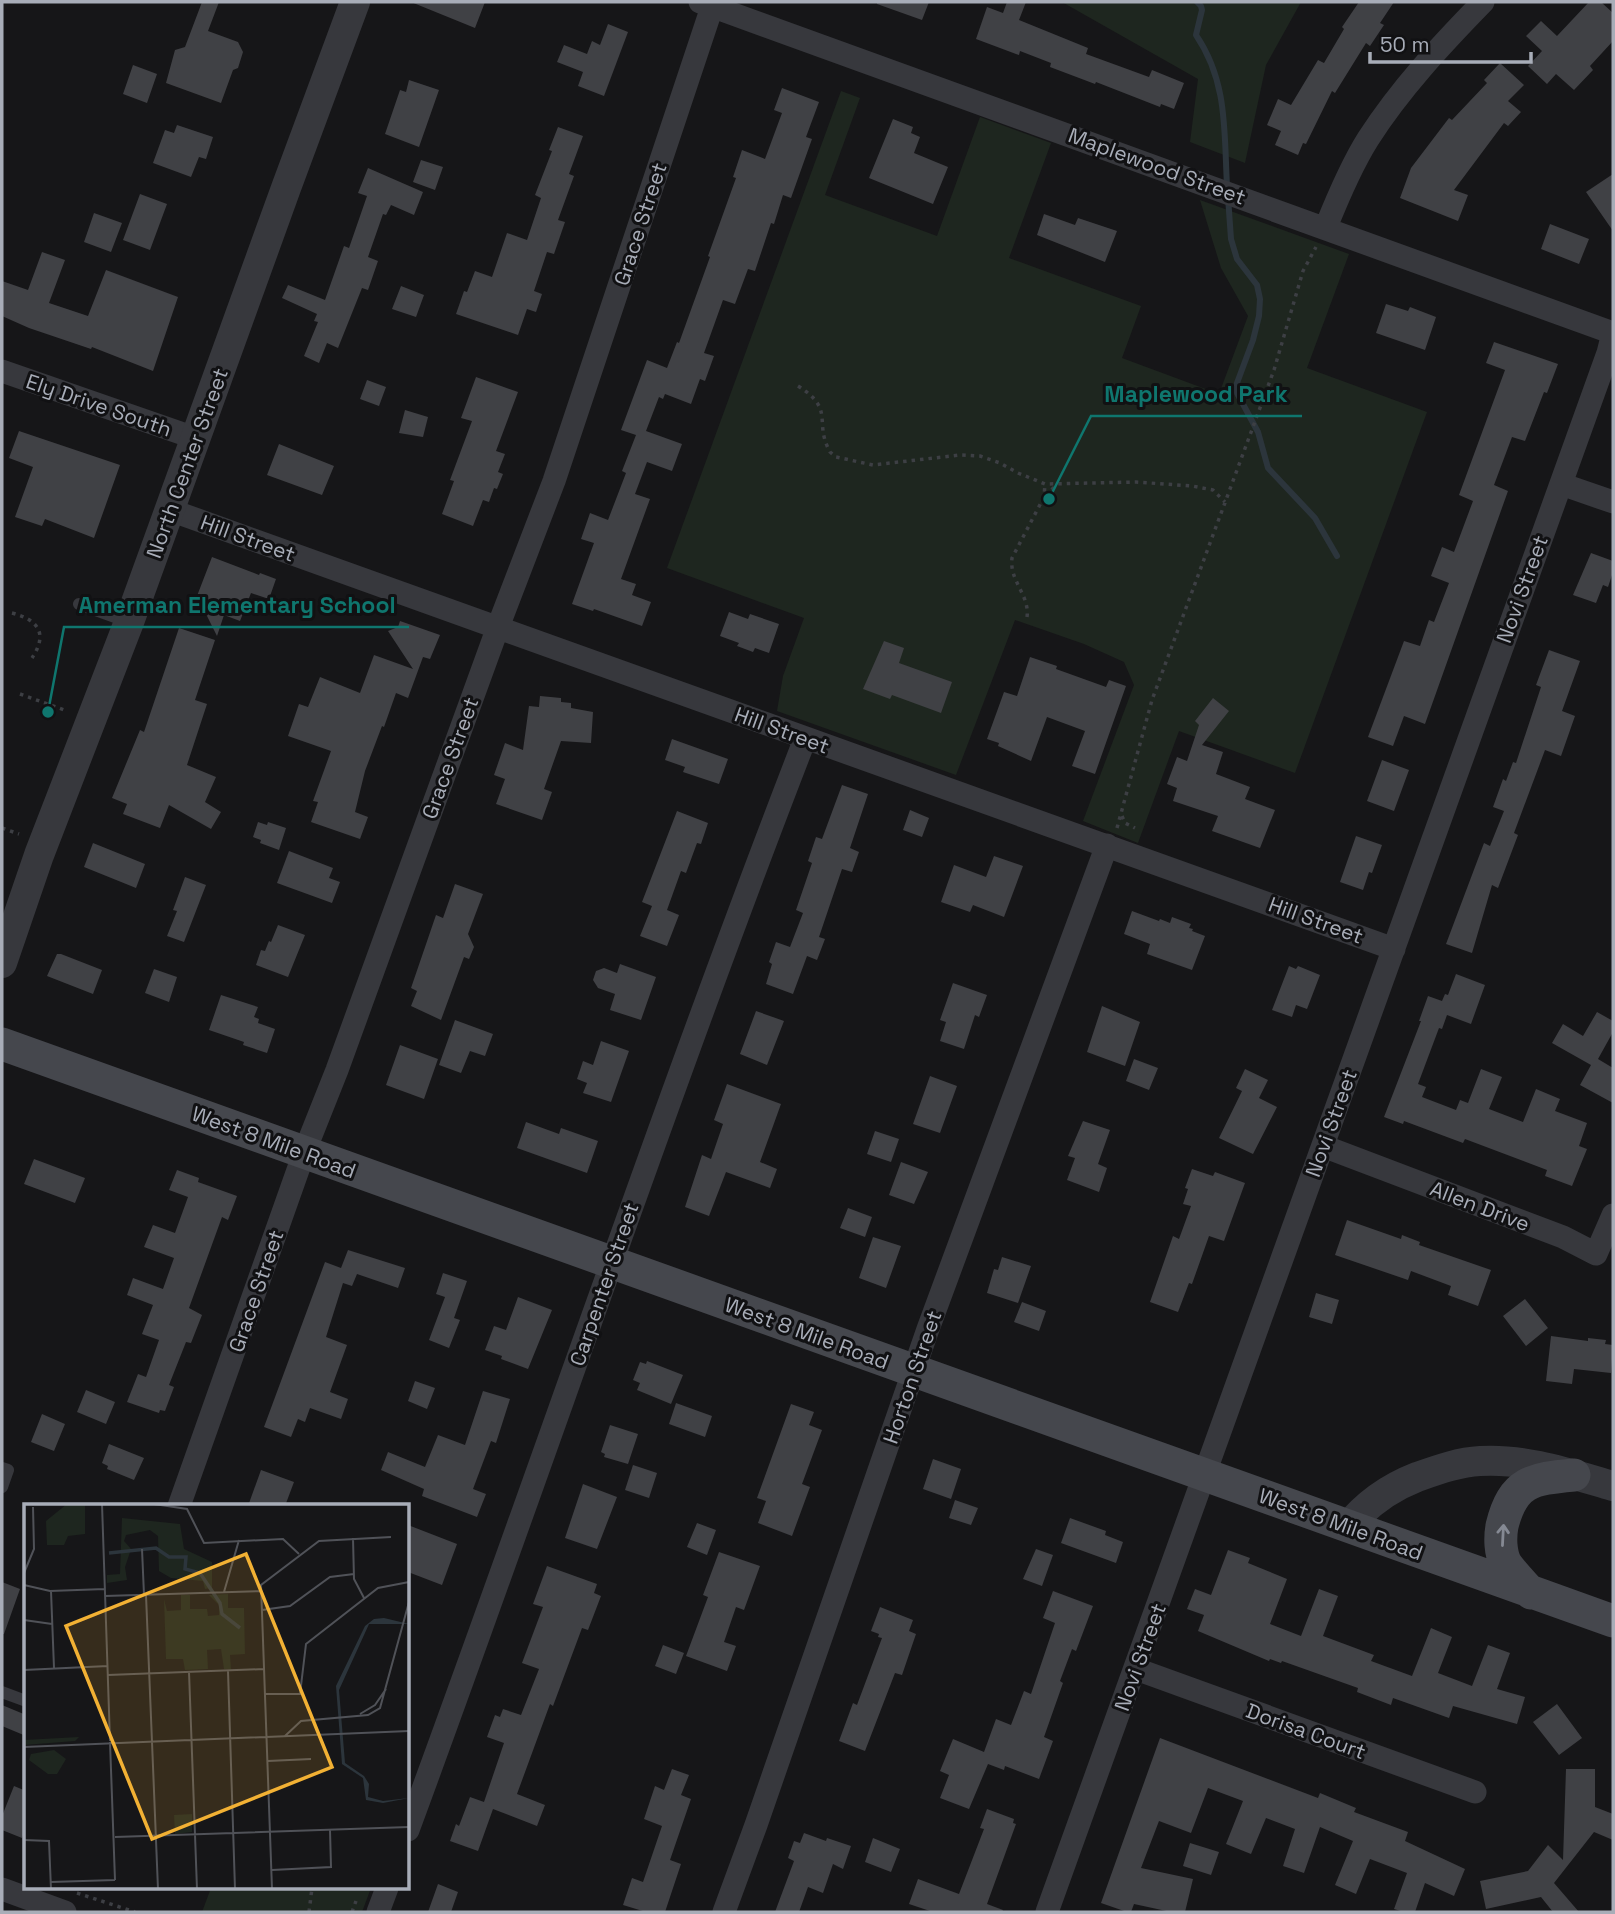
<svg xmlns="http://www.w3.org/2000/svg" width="1615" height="1914" font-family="'Space Grotesk',sans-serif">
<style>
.green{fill:#1e261f}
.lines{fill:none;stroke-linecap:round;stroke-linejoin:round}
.stream{stroke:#2c353c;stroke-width:6}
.building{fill:#404145}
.path{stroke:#3d3f44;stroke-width:3.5;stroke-dasharray:3.5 5;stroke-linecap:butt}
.service{stroke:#37383d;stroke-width:12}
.minor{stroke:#37383d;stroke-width:23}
.tertiary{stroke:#37383d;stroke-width:30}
.secondary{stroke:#45474d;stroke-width:33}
.oneway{stroke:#858993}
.labels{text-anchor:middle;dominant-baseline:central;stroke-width:6;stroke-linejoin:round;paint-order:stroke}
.street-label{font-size:21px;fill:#a8adb8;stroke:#111113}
.inset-river{fill:none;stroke:#2c353c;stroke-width:3.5}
.inset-road{fill:none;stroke:#505258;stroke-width:2}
.view{fill:#f2b134;fill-opacity:0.15;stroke:#f2b134;stroke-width:3.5}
.inset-edge{fill:none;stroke:#a8adb8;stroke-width:3.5}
.leader{fill:none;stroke:#0f766e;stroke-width:2.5}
.callout-dot{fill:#0f766e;stroke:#111113;stroke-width:2.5}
.callout-label{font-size:23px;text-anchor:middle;font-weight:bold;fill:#0f766e;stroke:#111113;stroke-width:6;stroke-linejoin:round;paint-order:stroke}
</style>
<rect width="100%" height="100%" fill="#161618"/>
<path class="green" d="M1062 2H1301L1266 65 1245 163 1190 142 1198 79Z
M841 91 860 98 825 195 937 236 980 117 1051 143 1009 258 1141 306 1122 358 1219 394 1248 316 1221 268 1200 200 1349 254 1307 368 1427 412 1295 773 1179 731 1138 843 1083 821 1134 685 1124 662 1084 644 1015 620 956 775 777 711 783 676 804 618 667 568Z
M211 1888H371L362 1912H202Z"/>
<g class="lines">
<path class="stream" d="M1197 2 1201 6 1202 10 1196 35C1228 82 1224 132 1227 186
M1228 197 1231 239 1237 259 1257 285 1260 299 1259 316 1253 340 1237 383V393L1258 432 1268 468 1315 518 1337 556"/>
</g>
<path class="building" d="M202 2H219L208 31 238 42 243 52 238 68 233 70 221 103 166 83 175 50 185 47Z
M411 2H485L475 28Z
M877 2H929L922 20 877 4Z
M1007 2H1026L1019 20 1088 48 1086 54 1149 77 1152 70 1184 83 1174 109 1161 104 1160 107 1096 82 1095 84 1050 67 1051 63 1020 51 1019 55 976 39 987 7 1003 13Z
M1359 2H1394L1380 23 1384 25 1370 46 1366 43 1335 93 1332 91 1306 144 1303 143 1298 155 1275 145 1281 131 1267 125 1278 99 1291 105 1318 60 1324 63 1344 29 1342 27Z
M1589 2H1601L1613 13V41L1590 66 1593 70 1574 90 1556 74 1547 84 1528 66 1542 51 1526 36 1541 21 1557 36Z
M608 24 628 32 604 96 578 86 583 72 557 62 564 45 587 54 592 41 600 45Z
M1500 63 1524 85 1508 101 1521 112 1508 126 1504 123 1454 190 1468 195 1458 221 1400 198 1411 168 1449 118 1452 120 1487 83 1484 80Z
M133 65 157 74 147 103 123 94Z
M409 80 439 90 419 147 385 134 400 90 406 92Z
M782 88 819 102 806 137 812 139 791 198 783 195 774 224 771 223 755 271 748 269 735 304 723 300 704 353 714 356 705 381 700 379 691 404 665 394 663 399 659 397 646 431 682 444 672 471 647 462 635 494 650 499 621 579 636 584 632 595 651 602 642 626 594 609 593 611 572 604 594 543 581 539 590 513 608 520 626 473 622 471 636 435 621 430 647 360 667 368 677 342 679 343 710 257 708 256 736 178 733 177 742 150 765 159 782 113 774 110Z
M893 119 913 127 911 133 920 137 914 153 948 167 933 204 869 178Z
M177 125 213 137 206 159 199 157 191 177 153 163 165 130 174 133Z
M558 127 583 136 569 174 574 176 558 220 565 222 554 254 547 252 534 291 542 294 536 312 527 309 518 335 456 314 464 291 467 292 475 271 492 277 507 233 527 240 541 198 535 195 552 151 549 150Z
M421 160 443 167 435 190 413 182Z
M368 168 423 192 414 215 391 205 386 215 383 214 368 257 378 261 368 290 362 288 338 348 327 343 319 363 304 356 318 322 314 321 317 314 282 298 288 285 325 300 344 246 349 248 367 196 358 193Z
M1613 174V231L1586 192Z
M140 194 167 204 150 250 123 240Z
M94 213 122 223 111 252 84 242Z
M1044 214 1075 225 1078 218 1117 231 1105 262 1037 235Z
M1550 224 1589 239 1579 264 1541 249Z
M42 252 65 260 49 303 88 316 106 270 178 297 153 371 92 347 91 349 29 328 2 316V281L28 290Z
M401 286 424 295 416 317 392 309Z
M1386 304 1408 311 1410 307 1436 317 1425 350 1376 333Z
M1494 342 1558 364 1547 393 1544 392 1525 441 1512 437 1494 485 1508 491 1425 724 1404 716 1393 746 1368 737 1404 641 1420 646 1429 620 1434 622 1449 583 1431 576 1442 547 1454 552 1473 501 1459 495 1505 370 1486 363Z
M476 377 518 392 496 451 505 454 498 472 503 474 497 489 494 488 489 502 483 500 473 526 442 514 454 481 450 480 472 421 461 418Z
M367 380 386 387 379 406 360 399Z
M405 410 428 417 423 437 399 433Z
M19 431 120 465 94 538 45 519 42 526 15 517 33 467 9 458Z
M279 444 334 466 322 495 267 475Z
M1591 553 1613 561V572L1608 587 1603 585 1596 603 1573 595Z
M212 557 259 575 260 573 276 579 269 599 251 593 240 621 224 615 217 636 197 596Z
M729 612 748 619 750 614 779 624 769 653 755 648 753 652 737 646 739 643 720 636Z
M400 621 440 635 430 659 423 657 408 698 396 693 384 727 382 726 365 771 355 812 368 817 360 839 311 822 318 802 313 801 331 751 288 736 299 704 308 707 320 677 360 693 374 655 413 669 388 631 398 627Z
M179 628 215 640 195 700 207 704 187 765 216 777 205 802 221 812 211 829 169 805 160 828 123 814 127 804 112 798 140 730 144 732Z
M884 641 904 648 899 663 952 682 941 713 892 695 890 699 863 689Z
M1549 650 1580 661 1562 711 1575 716 1561 756 1545 750 1514 833 1518 835 1498 888 1492 885 1472 953 1446 944 1484 843 1490 846 1504 811 1493 807 1503 779 1506 781 1513 762 1516 763 1541 687 1536 685Z
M1030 657 1057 666 1056 669 1106 687 1109 680 1126 686 1095 774 1072 766 1085 731 1047 717 1031 761 998 746 999 743 987 739 1004 692 1017 696Z
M540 696 561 698V702L571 703V708L593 712 591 743 561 741 544 789 552 792 542 820 496 804 505 779 494 775 505 743 523 750 529 706 539 707Z
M1213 698 1229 711 1202 745 1223 752 1216 774 1250 787 1245 799 1275 810 1260 848 1212 831 1218 816 1173 801 1177 788 1167 784 1177 757 1187 761 1199 725 1195 721Z
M672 739 728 759 719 784 683 772 685 767 665 760Z
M1382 760 1409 770 1394 811 1367 801Z
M842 785 868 794 850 848 859 852 852 872 842 869 819 937 825 939 817 960 807 956 793 994 766 984 772 964 769 962 776 942 790 947 803 913 796 910 812 863 808 861 816 837 822 839Z
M910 810 929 818 922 837 903 830Z
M677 811 708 823 701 844 697 843 686 873 681 871 667 910 679 915 667 946 640 936 652 906 642 902Z
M258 822 267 825 268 822 286 828 279 850 260 843 261 840 253 837Z
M1356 836 1382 845 1372 873 1369 872 1363 890 1340 882Z
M93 843 145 864 136 888 84 867Z
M289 851 333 868 329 878 340 882 332 903 277 883Z
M994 856 1023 866 1004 917 973 905 970 912 941 902 954 865 986 877Z
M185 877 206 885 184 942 167 936 177 911 173 910Z
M455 884 483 894 468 934 474 947 469 959 464 957 441 1020 411 1006 417 991 411 988 436 915 443 918Z
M1132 911 1159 921 1160 919 1170 923 1172 917 1191 924 1189 928 1193 929 1192 931 1205 936 1192 970 1147 954 1150 944 1124 934Z
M278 925 305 935 288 977 256 965 261 950 265 951 269 941 271 942Z
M57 954H61L102 970 93 994 47 976Z
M620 964 656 977 641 1020 610 1010 615 994 598 988 593 980 596 971 604 968 617 973Z
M1289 966 1296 969 1298 966 1320 975 1307 1009 1296 1005 1292 1017 1272 1010Z
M154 969 177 977 169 1002 145 993Z
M1456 974 1485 985 1471 1024 1447 1015 1442 1029 1439 1028 1418 1084 1426 1087 1422 1097 1456 1110 1460 1100 1468 1103 1481 1069 1502 1077 1489 1109 1523 1122 1536 1089 1560 1099 1555 1111 1587 1123 1579 1146 1587 1149 1572 1186 1545 1176 1547 1170 1465 1139 1463 1143 1404 1121 1403 1124 1384 1117 1421 1021H1419L1428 996 1442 1001 1445 994 1448 995Z
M953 983 987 995 979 1017 975 1015 964 1049 940 1041 946 1022 940 1020Z
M221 995 258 1007 254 1017 259 1019 258 1023 275 1029 267 1053 243 1045 244 1042 209 1030Z
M1102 1006 1140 1022 1125 1066 1087 1052Z
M756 1011 784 1021 767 1065 740 1054Z
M1597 1012 1613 1021V1032L1598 1059 1613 1068V1103L1580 1085 1591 1065 1552 1043 1563 1024 1583 1036Z
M455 1020 493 1034 485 1056 470 1051 461 1073 439 1065Z
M601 1041 629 1051 611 1102 583 1093 587 1083 577 1079 583 1061 593 1065Z
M400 1045 438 1059 424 1099 386 1085Z
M1134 1059 1158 1068 1149 1090 1126 1081Z
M1245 1069 1268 1080 1259 1098 1277 1107 1253 1154 1219 1138 1242 1091 1236 1088Z
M930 1076 957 1086 940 1133 913 1124Z
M727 1084 781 1104 760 1162 777 1169 770 1188 726 1172 709 1216 685 1207 702 1155 711 1159 723 1124 714 1120Z
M1083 1121 1110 1130 1098 1164 1107 1168 1099 1192 1067 1180 1075 1158 1068 1156Z
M526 1122 559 1134 561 1128 598 1141 587 1173 517 1148Z
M875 1131 899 1139 891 1162 867 1154Z
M34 1159 85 1178 75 1203 24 1184Z
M901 1162 928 1172 914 1204 889 1195Z
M1192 1169 1213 1176 1215 1172 1245 1183 1224 1241 1209 1236 1192 1284 1189 1283 1178 1312 1150 1302 1173 1236 1179 1239 1191 1206 1183 1204 1188 1189 1185 1188Z
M177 1170 199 1178 198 1182 237 1196 228 1220 222 1217 189 1308 202 1315 191 1343 186 1342 169 1385 174 1387 165 1411 160 1410 159 1413 127 1402 138 1374 146 1377 159 1340 142 1334 153 1305 127 1295 133 1278 163 1289 174 1258 144 1247 153 1225 175 1233 188 1197 169 1190Z
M848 1208 872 1217 865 1237 840 1228Z
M1347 1220 1401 1239 1402 1235 1420 1242 1419 1245 1491 1270 1478 1306 1448 1295 1451 1286 1411 1271 1408 1280 1335 1255Z
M873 1237 901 1246 886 1288 859 1278Z
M348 1250 405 1268 398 1288 357 1274 352 1286 343 1283 326 1337 347 1345 330 1392 348 1399 341 1419 310 1408 305 1422 298 1419 291 1437 264 1427 325 1262 341 1268Z
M1002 1257 1031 1266 1018 1303 987 1293 994 1269 998 1270Z
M443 1273 467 1281 454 1318 460 1320 449 1348 429 1340 445 1297 436 1294Z
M1316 1293 1339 1300 1332 1324 1309 1317Z
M518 1297 552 1310 528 1369 501 1359 502 1356 485 1350 494 1326 506 1330Z
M1525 1299 1548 1328 1526 1346 1503 1316Z
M1022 1302 1046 1311 1039 1331 1014 1322Z
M1551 1336 1588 1341V1338L1606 1340 1605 1344 1613 1345 1611 1373 1574 1369 1572 1384 1546 1381Z
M647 1361 683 1375 671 1404 637 1390 640 1383 633 1380 640 1362 646 1364Z
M415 1381 435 1388 427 1409 408 1401Z
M86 1390 115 1402 106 1424 77 1412Z
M483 1391 510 1399 496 1443 491 1441 473 1489 486 1494 477 1517 422 1496 424 1489 381 1470 388 1452 425 1467 438 1435 465 1445Z
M676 1403 712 1416 705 1437 669 1424Z
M791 1404 814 1412 809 1425 822 1430 802 1484 810 1487 792 1536 758 1523 766 1501 757 1498Z
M42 1414 65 1424 54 1451 31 1442Z
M610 1425 638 1434 628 1464 604 1457 605 1454 601 1452Z
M109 1444 144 1458 134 1480 107 1469 108 1466 102 1463Z
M933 1459 961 1469 951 1499 923 1489Z
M633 1465 657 1473 649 1498 625 1490Z
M261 1470 294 1482 285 1506H248Z
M583 1484 617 1497 597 1549 565 1538Z
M955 1500 978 1508 971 1525 949 1518Z
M1070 1518 1106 1531 1105 1535 1123 1542 1116 1563 1061 1543Z
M697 1523 716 1530 707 1555 687 1547Z
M408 1525 457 1544 442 1585 408 1572Z
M1036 1549 1053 1555 1042 1586 1023 1579Z
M1228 1550 1250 1558 1248 1563 1287 1579 1270 1624 1301 1636 1319 1589 1338 1596 1323 1636 1374 1655 1371 1661 1412 1676 1431 1628 1452 1637 1438 1673 1472 1686 1488 1645 1510 1653 1497 1689 1525 1697 1517 1724 1453 1706 1449 1718 1393 1698 1391 1705 1357 1692 1358 1688 1282 1661 1281 1663 1270 1659 1269 1661 1198 1631 1204 1615 1187 1609 1195 1589 1211 1595Z
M719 1552 760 1566 744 1610 736 1607 724 1642 736 1646 727 1671 686 1656 708 1597 703 1595Z
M547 1566 597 1584 594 1593 601 1596 588 1630 582 1628 553 1706 550 1704 517 1794 545 1805 537 1826 493 1809 478 1851 450 1841 456 1824 459 1826 470 1797 484 1802 504 1743 487 1737 495 1715 500 1717 503 1709 521 1715 539 1669 522 1663 543 1607 533 1604Z
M2 1582 20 1589 4 1634H2Z
M1053 1591 1093 1606 1076 1651 1072 1649 1060 1681 1063 1683 1044 1737 1053 1741 1039 1779 1005 1766 1004 1770 988 1764 969 1809 940 1798 949 1775 940 1771 953 1739 984 1752 996 1719 1011 1725 1024 1691 1031 1694 1055 1623 1043 1618Z
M880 1607 913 1620 909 1631 916 1634 902 1675 895 1673 865 1751 839 1741 853 1703 857 1705 882 1638 878 1637 879 1634 871 1631Z
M663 1645 684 1653 676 1674 655 1666Z
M1557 1704 1582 1738 1559 1755 1533 1722Z
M2 1705 26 1715V1736L2 1726Z
M1160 1738 1318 1798 1320 1793 1356 1808 1354 1812 1408 1832 1405 1841 1465 1869 1454 1896 1425 1883 1415 1912H1404L1394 1909 1407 1873 1370 1859 1356 1894 1335 1885 1353 1841 1320 1827 1304 1873 1283 1866 1295 1829 1266 1818 1251 1854 1226 1844 1243 1801 1208 1788 1191 1833 1159 1821 1141 1868 1193 1879 1185 1912H1171L1134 1904 1131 1912H1127L1101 1903Z
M672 1769 689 1775 681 1795 691 1799 670 1860 681 1864 665 1912H646L623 1905 632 1878 643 1882 662 1826 644 1819 655 1786 664 1790Z
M1566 1769H1595V1807L1613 1814V1840L1594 1832 1554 1883 1579 1912H1553L1541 1897 1486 1909 1480 1881 1528 1871 1548 1845 1563 1860Z
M14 1786 26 1791V1828L22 1838 2 1830V1816Z
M987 1809 1014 1819 1013 1823 1016 1824 987 1904 1003 1910 1002 1912H933L909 1904 918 1879 959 1894 984 1829 980 1828Z
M804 1833 826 1841 827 1838 851 1846 843 1869 833 1864 823 1893 808 1887 799 1912H775L794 1861 788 1858 794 1841 800 1843Z
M873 1838 900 1849 891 1872 865 1862Z
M1190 1843 1219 1852 1211 1875 1183 1866Z
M438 1884 458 1892 451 1912H428Z"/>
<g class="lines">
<path class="path" d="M798 386C836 410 813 421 830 452L836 457 873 465 960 455 980 456 1000 463 1018 473 1045 484 1136 482 1192 486 1213 490 1225 502
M1045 495 1057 485
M12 613C39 620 48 634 32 658
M1027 617C1030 595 1009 581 1012 558L1044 497 1045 484
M20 694 67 711
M1122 816 1125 823 1135 828
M2 828 19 834
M1117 828 1152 700 1274 370 1303 271 1316 247
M77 1893 135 1912
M309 1912 312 1888
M352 1912 356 1901"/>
<path class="service" d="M79 604 129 622
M2 1468 8 1470 2 1487
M2 1692 26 1701"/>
<path class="minor" d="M700 2 1613 333
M1326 227C1338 197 1351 166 1368 139 1400 89 1442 44 1483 2
M2 371 195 438
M1561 484 1613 502
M170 510 1394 949
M1323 1146 1563 1237 1596 1254 1613 1215
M179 1506 304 1153 337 1070 498 627 554 481 712 7
M1136 1669 1475 1792
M408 1830C542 1467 665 1100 805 739
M2 1889 65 1912
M378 1912 387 1888
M724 1912 756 1825 928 1329 1107 845
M1047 1912 1608 353 1613 333"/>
<path class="tertiary" d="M2 963 39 855 129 622 286 188 355 2
M1348 1527C1367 1503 1389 1488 1417 1477 1437 1470 1459 1462 1480 1461 1525 1458 1571 1474 1613 1486"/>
<path class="secondary" d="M2 1044 1613 1621
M1531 1593C1523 1584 1513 1574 1506 1564 1500 1553 1500 1537 1502 1526 1513 1481 1532 1479 1574 1475"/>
</g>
<defs><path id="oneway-shaft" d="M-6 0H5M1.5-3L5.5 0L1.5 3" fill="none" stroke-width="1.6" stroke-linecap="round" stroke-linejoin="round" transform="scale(1.75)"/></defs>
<use class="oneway" href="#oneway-shaft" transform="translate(1503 1535) rotate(-87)"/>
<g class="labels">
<g class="street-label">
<text transform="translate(1157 166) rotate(20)">Maplewood Street</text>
<text transform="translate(640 224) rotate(-72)">Grace Street</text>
<text transform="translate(99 405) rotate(19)">Ely Drive South</text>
<text transform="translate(187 463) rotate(-70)">North Center Street</text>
<text transform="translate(248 538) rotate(20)">Hill Street</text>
<text transform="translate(1522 589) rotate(-70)">Novi Street</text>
<text transform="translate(782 730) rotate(20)">Hill Street</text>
<text transform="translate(450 758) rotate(-70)">Grace Street</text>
<text transform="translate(1316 920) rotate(20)">Hill Street</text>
<text transform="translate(1331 1123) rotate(-70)">Novi Street</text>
<text transform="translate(274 1142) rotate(20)">West 8 Mile Road</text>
<text transform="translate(1480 1206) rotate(21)">Allen Drive</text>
<text transform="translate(604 1284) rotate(-71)">Carpenter Street</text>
<text transform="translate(256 1291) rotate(-71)">Grace Street</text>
<text transform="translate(807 1333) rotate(20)">West 8 Mile Road</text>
<text transform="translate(912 1377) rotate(-71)">Horton Street</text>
<text transform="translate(1341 1524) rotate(20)">West 8 Mile Road</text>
<text transform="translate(1140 1657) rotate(-70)">Novi Street</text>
<text transform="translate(1306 1731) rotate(20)">Dorisa Court</text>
</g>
</g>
<g transform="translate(24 1504)">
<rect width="385" height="385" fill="#161618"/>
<path d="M43 0H61V30L44 32 40 41H23L22 17ZM98 14 156 20 160 45 188 58V84L181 85 179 77 147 74 135 67 134 32 126 26 102 31 100 37 107 45 101 63 103 76 83 79V71L96 70ZM204 90V104H220L221 150 206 151 207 165H200L197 145 183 146 184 165 161 166 159 155H142L140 95 143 107 157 106V91H166V105H183L184 112 195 111V101L185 91ZM55 233 51 237 0 241V236ZM30 246 42 255 33 270H24L5 256 7 250ZM168 310V328L151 330 150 311Z" fill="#1e261f"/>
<path d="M360 114 385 120H345L315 186 321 259 340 272 345 280 344 293 359 297 385 294 359 299 342 296 339 274 318 260 312 182 341 122 350 115Z" fill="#2c353c"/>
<path class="inset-river" d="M85 49 132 44 145 53H162L161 65 176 69 196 99 198 110 216 124"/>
<path class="inset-road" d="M78 0 86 237M130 0 163 5 180 39 259 35 275 50M329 34 330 75 340 94M118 45 120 91M0 69 10 45 9 3M0 81 26 87 81 85M27 87 30 164M200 88 215 36M122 91 134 385M81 92 237 87M238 106 266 102 306 73 330 70M0 116 28 120M0 166 84 162M204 167 211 385M165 168 173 385M84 171 240 165M241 190H276L282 140 354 84 385 78M336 210 351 201 362 185M261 232 277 217 344 211 356 204 385 98M86 238 91 376M0 243 385 227M244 257 287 255M91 333 385 323M0 336 25 337 27 385M248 366 307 363 306 326M27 378 91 376M248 385 237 81 295 37 367 33"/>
<path class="view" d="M222 50 308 263 128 335 42 122Z"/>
<rect width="385" height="385" class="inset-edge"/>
</g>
<path class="leader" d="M1049 499L1091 416H1302M48 712L64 627H409"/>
<g class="callout-dot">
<circle cx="1049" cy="499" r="7"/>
<circle cx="48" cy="712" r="7"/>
</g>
<g class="callout-label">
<text x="1196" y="402">Maplewood Park</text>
<text x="237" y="613">Amerman Elementary School</text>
</g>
<rect width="1615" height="1914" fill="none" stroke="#a8adb8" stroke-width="7"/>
<path d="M1370 52v10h161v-10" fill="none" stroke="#a8adb8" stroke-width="3.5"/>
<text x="1380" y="52" font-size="21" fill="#a8adb8" stroke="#111113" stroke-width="5" paint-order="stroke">50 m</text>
</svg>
